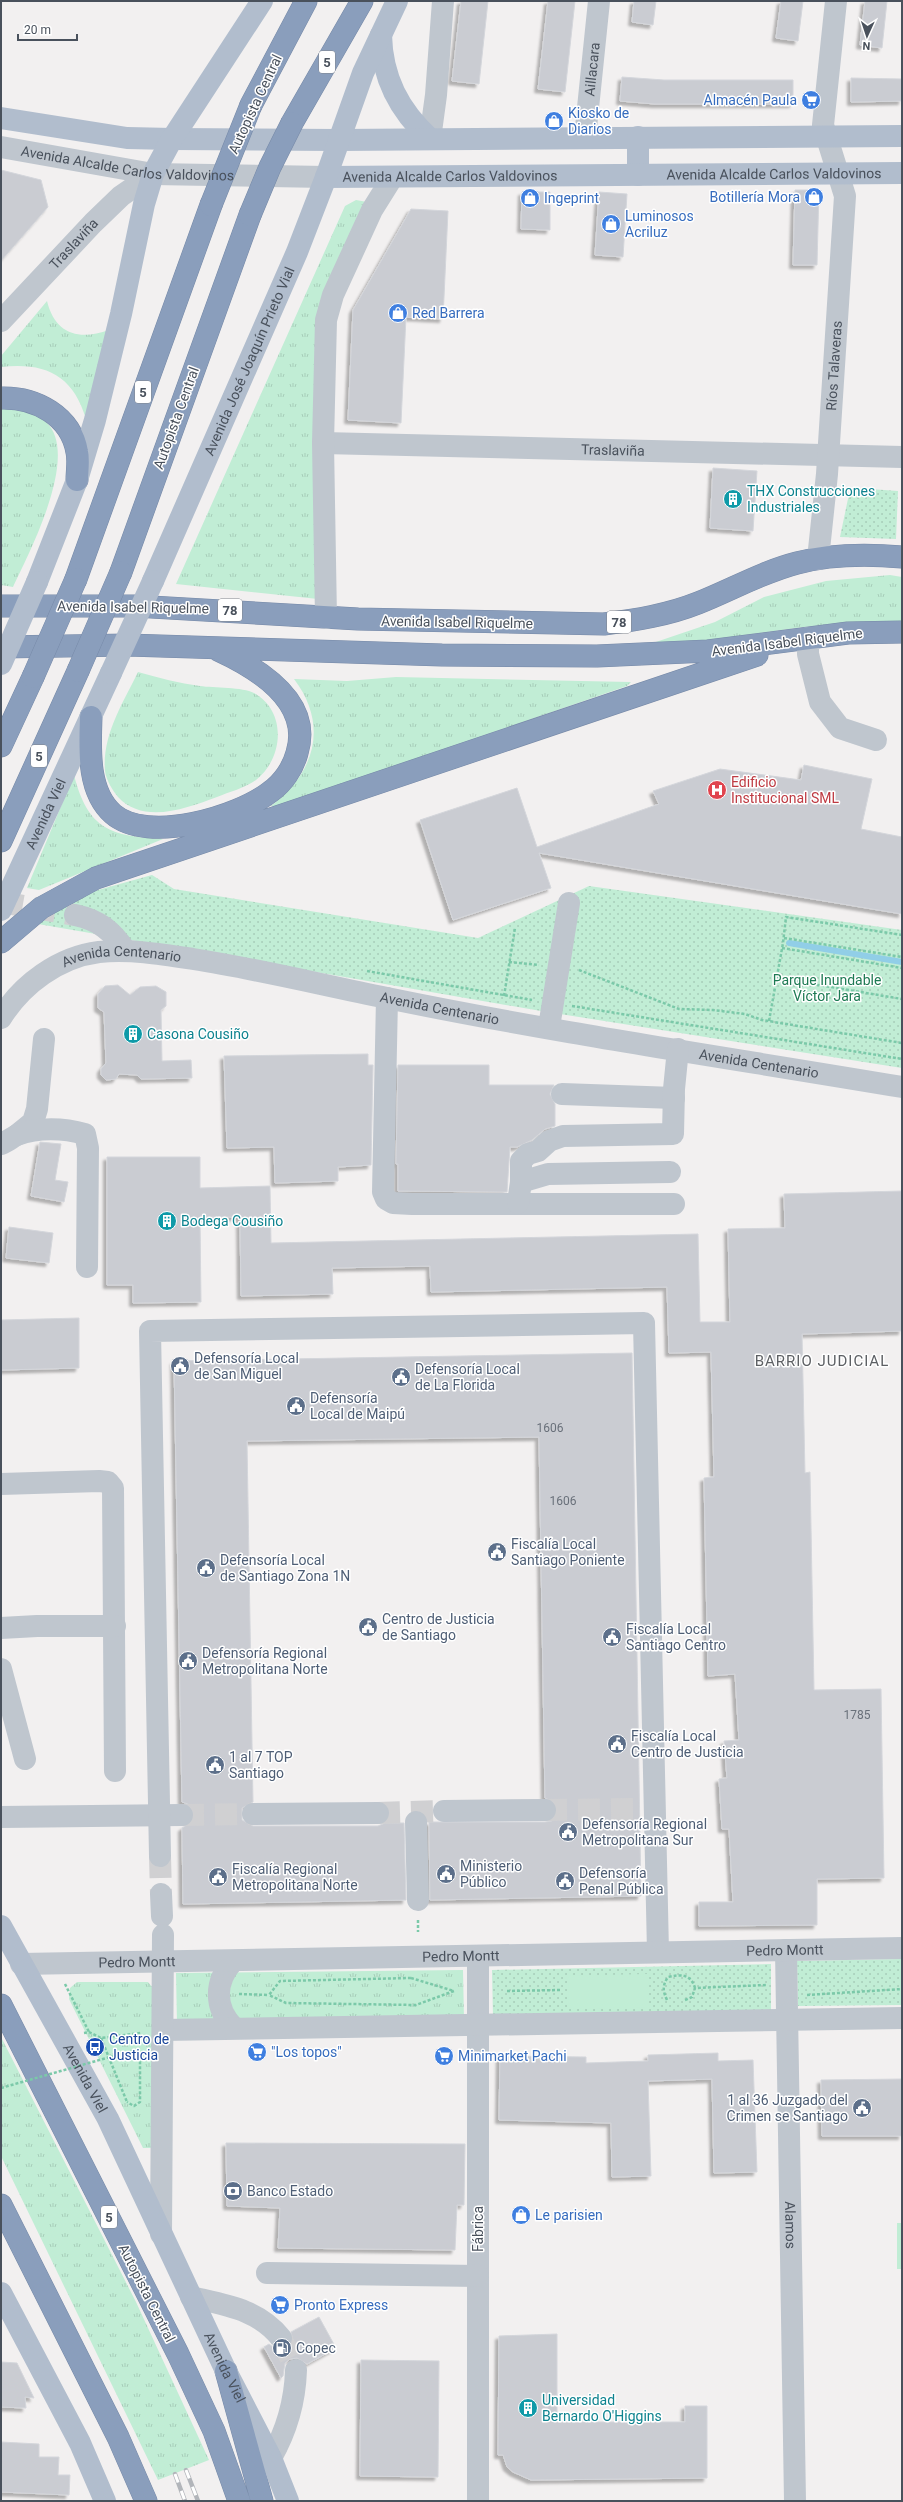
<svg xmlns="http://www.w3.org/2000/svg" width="903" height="2502" font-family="Roboto,sans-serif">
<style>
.grass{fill:url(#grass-tufts)}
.park{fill:url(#park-dots)}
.garden{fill:#c1edd5}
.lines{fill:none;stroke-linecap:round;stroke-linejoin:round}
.stream{stroke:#91cee7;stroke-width:6}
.building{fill:#caccd2;stroke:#d4d6db;filter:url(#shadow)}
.minor-tunnel{stroke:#d0d0d2;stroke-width:22;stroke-dasharray:22 11;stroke-linecap:butt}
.highway-casing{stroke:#7689a7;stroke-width:23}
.path{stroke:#7bc9a9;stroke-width:2.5;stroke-dasharray:3 2;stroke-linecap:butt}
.minor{stroke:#bfc6ce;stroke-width:22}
.major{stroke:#b1bdcd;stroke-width:22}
.highway{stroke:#8a9ebc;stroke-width:22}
.rail-casing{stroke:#b2b5ba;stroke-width:4.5}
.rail{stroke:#fff;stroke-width:3;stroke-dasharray:9;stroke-linecap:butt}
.highway-bridge-casing{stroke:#7689a7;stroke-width:23;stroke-linecap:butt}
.path-bridge{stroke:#7bc9a9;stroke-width:2.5;stroke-dasharray:3 2;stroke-linecap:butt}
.major-bridge{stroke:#b1bdcd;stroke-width:22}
.highway-bridge{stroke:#8a9ebc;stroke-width:22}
.labels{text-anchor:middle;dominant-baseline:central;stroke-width:3;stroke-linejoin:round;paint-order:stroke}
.number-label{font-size:12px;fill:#69707a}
.shield{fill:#fff;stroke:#80858d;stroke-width:1}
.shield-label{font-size:13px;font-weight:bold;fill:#49515c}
.street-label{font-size:14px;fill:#49515c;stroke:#fff}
.shop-label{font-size:14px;fill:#366cbe;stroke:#fff;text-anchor:start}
.culture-label{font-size:14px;fill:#0d838f;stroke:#fff;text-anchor:start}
.health-label{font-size:14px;fill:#be3a42;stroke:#fff;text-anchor:start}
.park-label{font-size:14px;fill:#1d7a53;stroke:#fff}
.service-label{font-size:14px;fill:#4e5e75;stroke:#fff;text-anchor:start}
.transit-label{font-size:14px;fill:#164399;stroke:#fff;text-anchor:start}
.neighbourhood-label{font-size:15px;letter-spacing:1px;fill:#5d6064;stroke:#fff}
</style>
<defs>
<pattern id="grass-tufts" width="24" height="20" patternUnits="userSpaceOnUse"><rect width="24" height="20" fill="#c1edd5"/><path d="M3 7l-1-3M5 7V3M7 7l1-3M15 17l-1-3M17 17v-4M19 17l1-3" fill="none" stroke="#a7cdb9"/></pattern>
<pattern id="park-dots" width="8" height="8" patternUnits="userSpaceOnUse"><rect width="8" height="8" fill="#c1edd5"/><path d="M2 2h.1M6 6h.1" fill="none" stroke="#a7cdb9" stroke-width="1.8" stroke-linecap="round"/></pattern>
<filter id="shadow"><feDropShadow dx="-3.5" dy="3.5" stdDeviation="1" flood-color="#0004"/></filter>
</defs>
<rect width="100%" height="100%" fill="#f2f0f0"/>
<path class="grass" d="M356 200 367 202 321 312 318 599 176 584 345 206Z
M47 301C55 334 79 341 109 330L86 419C73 375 45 362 1 367V356Z
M10 406C24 410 36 413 46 422 81 454 29 553 13 587L1 585V408Z
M890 575 902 577V621L804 627 711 640 647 645 715 622 764 597 826 581Z
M138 672C159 678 179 683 200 686 214 688 243 687 254 693 287 711 284 758 256 780 245 788 229 792 217 797 187 808 144 825 118 797 113 791 106 780 105 771 102 735 123 703 138 672Z
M396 677 631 682 627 686 315 794 278 806H271C315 773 329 725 294 679L347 681Z
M74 775C88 830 111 836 163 839L39 890 27 888Z
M463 1970 464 2020 177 2024 176 1973Z
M77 1982H148L153 1988 152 2148H143L69 1999 70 1988Z
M1 2037 136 2302 209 2460 158 2480 1 2156Z"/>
<path class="park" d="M856 488 898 491 896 539 840 537 849 494Z
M152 875 174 889 478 938 589 886 902 930V1068L541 1011 38 924 80 895Z
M902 1959V2005L798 2006 797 1961Z
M771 1964V2011L493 2017 492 1970Z"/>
<path class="garden" d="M648 1974 649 2007 569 2009 568 1976Z
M897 2223H902V2269H897Z"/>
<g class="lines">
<path class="stream" d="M789 943 902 962"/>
</g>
<path class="building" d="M461 1H488L479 84 452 81Z
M548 1H575L565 92 538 89Z
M634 1H656L653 25 632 22Z
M781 1H803L798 41 776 38Z
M865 1H887L882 48 860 45Z
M622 77 664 80H793V104H655L620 101Z
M851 78 902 79V101L851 102Z
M1 170 41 180 48 207 1 261Z
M795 190H819L817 265H793Z
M522 192H550V230L521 229Z
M599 192 627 194 623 257 595 255Z
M411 209 448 211 443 319 406 317 401 423 348 420 353 310Z
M713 468 757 471 753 531 710 528Z
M804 765 872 779 861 829 902 837V914L539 853 551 888 453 920 420 820 517 788 537 847 659 804 653 791 720 769 801 780Z
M118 985 130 995 140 987 156 986 166 992V1006L161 1010 162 1061 191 1060 192 1078 141 1079 137 1075 119 1074 116 1079 106 1080 101 1075V1069L106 1063 104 1012 98 1008V994L105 986Z
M368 1054V1065H373L371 1165 338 1167V1181L275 1183 274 1147 227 1148 224 1056Z
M398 1065H489V1085H554L550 1094 555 1104V1126L545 1129 532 1140 517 1147H510L507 1192 398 1191V1164H396Z
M40 1142 61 1144 55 1180 68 1182 64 1202 31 1196Z
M107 1157H200V1188L270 1186 271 1243 698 1234 700 1322H730L728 1229 785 1228 784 1194 902 1191V1331L802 1334 805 1473 810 1472 814 1690 881 1689 884 1878 817 1879V1925L699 1926V1902H733L729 1829H722L719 1779 727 1778 724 1741 739 1740 735 1674 708 1676 704 1478 714 1477 711 1352 669 1353 667 1287 431 1292 430 1266 332 1268 333 1294 241 1296 240 1217H200L201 1302 133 1303V1285H107Z
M9 1227 53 1233 49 1263 6 1258Z
M79 1318V1368L1 1370V1320Z
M632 1353 641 1896 430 1900 429 1822H545L552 1821 557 1810 556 1803 545 1798 539 1437 247 1441 253 1802 242 1808V1820L253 1826H378L385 1823H404L406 1900 183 1904 182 1828 193 1821 194 1814 188 1804 182 1802 174 1361Z
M718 2053V2061L753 2060 757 2172 714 2173 712 2079 648 2081 651 2176 612 2177 611 2123 499 2120 500 2056 586 2057V2063L648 2061V2055Z
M902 2079V2136H822L821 2080Z
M226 2143 465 2144 464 2205H457L455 2250 278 2248 280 2208 227 2206Z
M319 2317 336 2348 307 2364 297 2358 290 2359 285 2363 283 2376 281 2378 264 2347 269 2344 277 2350H283L289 2347 293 2341 291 2332Z
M557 2334V2422H685V2406H707V2478L531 2480 513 2472 507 2467 503 2455H498L499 2336Z
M361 2360 439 2361 438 2477 360 2476Z
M1 2362 17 2363 34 2398 25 2397 26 2408 1 2407Z
M1 2442 39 2444V2457H59L58 2475H70L69 2495 1 2492Z"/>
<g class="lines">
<path class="minor-tunnel" d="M1 902 75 915
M545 1810 640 1809
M378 1813 444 1811
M182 1815 253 1814
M160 1856 161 1894
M281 2338 296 2370"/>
<g class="highway-casing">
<path id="highway" d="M251 105 306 1
M292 123 362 1
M1 398C36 397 71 416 77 452 79 461 77 471 77 480
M121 572 250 215
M76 579 211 205
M1 606H134L358 619 604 624C636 620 668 615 698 603 731 590 762 572 797 563 831 554 867 554 902 557
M1 647 128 645 442 655 597 656 708 651 848 633 902 632
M91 717C90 749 87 791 113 814 148 844 238 817 270 792 283 783 293 768 297 753 313 701 257 668 218 650
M1 746 33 677
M1 841 78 671
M1 942 41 908 96 878 757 655
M1 2005 178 2354 214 2431 239 2501
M1 2205 118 2437 146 2501
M226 2371 262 2501"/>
</g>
<path class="path" d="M784 938 902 957
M782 948 902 968
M509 962 539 965
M579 970 679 1009 713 1010 745 1014 762 1020 902 1043
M367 971 532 1000
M777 978 902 999
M504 996 515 928
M572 1006 902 1059
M769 1021 783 943 786 917 902 935
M418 1920V1932
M411 1978 454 1991 416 2005 286 2003 269 1995 280 1981Z
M65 1984 89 2032
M507 1991 560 1990
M239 1994 269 1995
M807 1995 902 1989
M667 2000C663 1991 662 1986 668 1977 681 1974 691 1974 695 1988
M685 2000 692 1997 695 1988 766 1985
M84 2033 89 2032 101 2038 141 2033
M101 2038 127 2102"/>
<g class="minor">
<path id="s1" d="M585 137 599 1"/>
<path d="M430 139 436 95 443 1"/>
<path id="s2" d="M1 147 153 174 326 177"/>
<path id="s3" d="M1 321 93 223 121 196 153 174"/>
<path id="s4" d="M323 443 902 457"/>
<path id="s5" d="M818 559 827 474 845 196 823 125 836 1"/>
<path d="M326 618 323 443 326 320 333 295 372 210 392 178"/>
<path d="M808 638V654L820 702 840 728 876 740"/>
<path d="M75 915C99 920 112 931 125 950"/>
<path d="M387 998 383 1192 386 1199 393 1203 412 1204H674"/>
<path id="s6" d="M1 1018C22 984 59 957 99 952 131 949 161 954 193 959 258 969 322 985 387 998 557 1033 730 1058 902 1087"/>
<path d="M549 1027 569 903"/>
<path d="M562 1094 674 1098"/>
<path d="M17 1135 33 1122 37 1109 44 1039"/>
<path d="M1 1144C7 1142 11 1138 17 1135 38 1127 64 1128 85 1134L88 1148 87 1267"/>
<path d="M521 1182 548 1174 670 1172"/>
<path d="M518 1203 521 1182V1161L528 1154 538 1151 549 1141 563 1136 673 1134 674 1089 678 1049"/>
<path d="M1 1484 99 1481 108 1482 113 1488 115 1771"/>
<path d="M1 1628 37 1626H115"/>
<path d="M1 1669 25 1759"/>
<path d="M444 1811 545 1810"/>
<path d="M253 1814 378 1813"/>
<path d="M1 1817 182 1815"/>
<path d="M416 1822 418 1900"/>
<path d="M160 1856 150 1331 644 1323 658 1952"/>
<path d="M161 1894 162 1916"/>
<path id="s7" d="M786 1950 795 2501"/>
<path d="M478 1956V2501"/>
<path d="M233 1961C214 1982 214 2008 234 2028"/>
<path id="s8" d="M21 1964 902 1948"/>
<path d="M163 2030 902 2018"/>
<path d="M161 2234 163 1935"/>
<path d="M267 2273 478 2276"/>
<path d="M191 2297C225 2305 258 2309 281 2338"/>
<path d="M271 2458C287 2430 295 2402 296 2370"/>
</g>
<g class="major">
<path d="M381 35C382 78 399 110 430 139"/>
<path d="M1 118 127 138 172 139 338 140 902 136"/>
<path d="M638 175V137"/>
<path id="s9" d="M326 177 902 173"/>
<path id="s10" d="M153 581 297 252 326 177 363 73 397 1"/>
<path d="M37 582 77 480 95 420 121 314 144 204 153 174 172 139 262 1"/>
<path id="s11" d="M1 910 111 673"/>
<path id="s12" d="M1 1926 108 2119 226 2371 271 2458 288 2501"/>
<path d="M1 2293 80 2443 105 2501"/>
</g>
<use href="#highway" class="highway"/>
<g class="rail-casing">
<path id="rail" d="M186 2470 198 2501
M175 2474 185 2501"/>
</g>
<use href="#rail" class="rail"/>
<g class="highway-bridge-casing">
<path id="highway-bridge" d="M211 205 251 105
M250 215 270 167 292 123
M78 671 121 572
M33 677 76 579"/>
</g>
<path class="path-bridge" d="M1 2088 131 2051 137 2054 140 2059V2102L134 2106 127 2102"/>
<path class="major-bridge" d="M1 664 37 582
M111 673 153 581"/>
<use href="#highway-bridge" class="highway-bridge"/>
</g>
<defs>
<g id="supermarket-disc" transform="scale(1)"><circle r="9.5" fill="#3f7fe0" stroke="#fff"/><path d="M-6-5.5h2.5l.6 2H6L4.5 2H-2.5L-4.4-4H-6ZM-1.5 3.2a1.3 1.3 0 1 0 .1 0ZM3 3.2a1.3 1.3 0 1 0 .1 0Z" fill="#fff"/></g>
<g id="shop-disc" transform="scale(1)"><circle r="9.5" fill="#3f7fe0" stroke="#fff"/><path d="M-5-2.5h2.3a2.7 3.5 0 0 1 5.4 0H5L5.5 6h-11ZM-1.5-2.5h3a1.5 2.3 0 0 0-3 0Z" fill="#fff"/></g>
<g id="building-disc" transform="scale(1)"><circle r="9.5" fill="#0f9aa8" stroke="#fff"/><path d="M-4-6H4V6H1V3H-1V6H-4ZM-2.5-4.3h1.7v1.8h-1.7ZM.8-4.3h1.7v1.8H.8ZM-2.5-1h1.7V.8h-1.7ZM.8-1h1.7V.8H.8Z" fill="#fff"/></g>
<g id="hospital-disc" transform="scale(1)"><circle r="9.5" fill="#e0444e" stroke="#fff"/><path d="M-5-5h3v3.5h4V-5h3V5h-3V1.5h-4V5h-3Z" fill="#fff"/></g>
<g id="civic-disc" transform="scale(1)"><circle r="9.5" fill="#5c6f8a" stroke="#fff"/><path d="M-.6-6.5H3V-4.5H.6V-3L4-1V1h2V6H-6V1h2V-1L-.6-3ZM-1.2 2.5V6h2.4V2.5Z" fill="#fff"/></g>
<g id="bus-disc" transform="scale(1)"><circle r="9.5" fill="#1a4fb4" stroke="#fff"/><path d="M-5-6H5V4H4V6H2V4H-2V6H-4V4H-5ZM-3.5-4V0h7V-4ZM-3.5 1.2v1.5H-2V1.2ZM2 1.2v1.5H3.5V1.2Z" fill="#fff"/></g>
<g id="bank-disc" transform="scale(1)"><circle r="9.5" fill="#5c6f8a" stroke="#fff"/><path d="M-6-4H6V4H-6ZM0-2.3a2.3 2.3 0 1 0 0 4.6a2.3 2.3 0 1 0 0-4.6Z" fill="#fff"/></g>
<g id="fuel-disc" transform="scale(1)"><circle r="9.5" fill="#5c6f8a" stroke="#fff"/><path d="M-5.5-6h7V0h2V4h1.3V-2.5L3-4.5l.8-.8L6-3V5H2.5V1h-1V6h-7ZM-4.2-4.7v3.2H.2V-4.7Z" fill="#fff"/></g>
</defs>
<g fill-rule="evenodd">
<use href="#supermarket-disc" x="811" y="100"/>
<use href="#shop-disc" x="554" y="121"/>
<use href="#shop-disc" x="814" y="197"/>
<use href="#shop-disc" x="530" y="198"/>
<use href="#shop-disc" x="611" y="224"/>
<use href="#shop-disc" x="398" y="313"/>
<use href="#building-disc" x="733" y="499"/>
<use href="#hospital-disc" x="717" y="790"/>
<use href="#building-disc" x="133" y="1034"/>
<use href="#building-disc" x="167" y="1221"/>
<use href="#civic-disc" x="180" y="1366"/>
<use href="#civic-disc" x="401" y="1377"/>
<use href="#civic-disc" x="296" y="1406"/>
<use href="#civic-disc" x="497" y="1552"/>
<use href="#civic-disc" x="206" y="1568"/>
<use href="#civic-disc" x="368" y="1627"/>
<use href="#civic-disc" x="612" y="1637"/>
<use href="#civic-disc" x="188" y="1661"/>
<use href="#civic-disc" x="617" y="1744"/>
<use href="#civic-disc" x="215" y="1765"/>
<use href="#civic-disc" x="568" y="1832"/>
<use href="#civic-disc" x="446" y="1874"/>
<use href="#civic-disc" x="218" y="1877"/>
<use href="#civic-disc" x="565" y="1881"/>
<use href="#bus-disc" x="95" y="2047"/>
<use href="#supermarket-disc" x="257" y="2052"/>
<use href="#supermarket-disc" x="444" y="2056"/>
<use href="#civic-disc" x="862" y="2108"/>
<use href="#bank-disc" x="233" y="2191"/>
<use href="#shop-disc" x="521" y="2215"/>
<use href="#supermarket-disc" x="280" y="2305"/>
<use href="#fuel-disc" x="282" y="2348"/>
<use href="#building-disc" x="528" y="2408"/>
</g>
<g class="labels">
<g class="number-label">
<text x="550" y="1428">1606</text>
<text x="563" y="1501">1606</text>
<text x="857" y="1715">1785</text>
</g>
<g class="shield">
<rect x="319" y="51" width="16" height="22" rx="3"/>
<rect x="135" y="381" width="16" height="22" rx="3"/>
<rect x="218" y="599" width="24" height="22" rx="3"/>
<rect x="607" y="611" width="24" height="22" rx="3"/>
<rect x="31" y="745" width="16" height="22" rx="3"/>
<rect x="101" y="2206" width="16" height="22" rx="3"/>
</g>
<g class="shield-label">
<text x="327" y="62">5</text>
<text x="143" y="392">5</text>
<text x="230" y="610">78</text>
<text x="619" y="622">78</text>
<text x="39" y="756">5</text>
<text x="109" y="2217">5</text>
</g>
<g class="street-label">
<text stroke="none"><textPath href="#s1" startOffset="68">Aillacara</textPath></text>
<text transform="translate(255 104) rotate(-65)">Autopista Central</text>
<text stroke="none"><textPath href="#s2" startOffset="128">Avenida Alcalde Carlos Valdovinos</textPath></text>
<text stroke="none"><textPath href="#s9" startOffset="448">Avenida Alcalde Carlos Valdovinos</textPath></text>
<text stroke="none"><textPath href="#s9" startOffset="124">Avenida Alcalde Carlos Valdovinos</textPath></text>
<text stroke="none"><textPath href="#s3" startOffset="106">Traslaviña</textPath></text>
<text stroke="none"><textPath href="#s10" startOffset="240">Avenida José Joaquín Prieto Vial</textPath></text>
<text stroke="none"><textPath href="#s5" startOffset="194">Ríos Talaveras</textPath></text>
<text transform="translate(176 418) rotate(-70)">Autopista Central</text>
<text stroke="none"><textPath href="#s4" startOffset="290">Traslaviña</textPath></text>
<text transform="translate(133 607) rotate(1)">Avenida Isabel Riquelme</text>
<text transform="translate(457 622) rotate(1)">Avenida Isabel Riquelme</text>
<text transform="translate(787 642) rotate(-7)">Avenida Isabel Riquelme</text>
<text stroke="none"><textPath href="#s11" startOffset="106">Avenida Viel</textPath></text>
<text stroke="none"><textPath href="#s6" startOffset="144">Avenida Centenario</textPath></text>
<text stroke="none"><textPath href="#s6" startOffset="468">Avenida Centenario</textPath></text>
<text stroke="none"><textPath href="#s6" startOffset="792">Avenida Centenario</textPath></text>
<text stroke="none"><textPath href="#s8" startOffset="764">Pedro Montt</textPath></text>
<text stroke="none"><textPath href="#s8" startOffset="440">Pedro Montt</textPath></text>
<text stroke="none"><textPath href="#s8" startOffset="116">Pedro Montt</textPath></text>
<text stroke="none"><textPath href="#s12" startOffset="174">Avenida Viel</textPath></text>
<text stroke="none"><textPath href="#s7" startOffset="275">Alamos</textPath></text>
<text transform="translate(478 2229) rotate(-90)">Fábrica</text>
<text transform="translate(147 2293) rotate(63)">Autopista Central</text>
<text stroke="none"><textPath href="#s12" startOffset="495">Avenida Viel</textPath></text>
</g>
<g class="shop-label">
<text x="797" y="100" text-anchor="end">Almacén Paula</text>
<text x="568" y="113">Kiosko de<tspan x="568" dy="16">Diarios</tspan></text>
<text x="800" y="197" text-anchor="end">Botillería Mora</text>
<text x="544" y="198">Ingeprint</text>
<text x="625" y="216">Luminosos<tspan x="625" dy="16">Acriluz</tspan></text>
<text x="412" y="313">Red Barrera</text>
<text x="271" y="2052">"Los topos"</text>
<text x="458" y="2056">Minimarket Pachi</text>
<text x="535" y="2215">Le parisien</text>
<text x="294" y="2305">Pronto Express</text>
</g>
<g class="culture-label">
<text x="747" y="491">THX Construcciones<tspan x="747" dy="16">Industriales</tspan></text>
<text x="147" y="1034">Casona Cousiño</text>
<text x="181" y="1221">Bodega Cousiño</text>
<text x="542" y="2400">Universidad<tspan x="542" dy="16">Bernardo O'Higgins</tspan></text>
</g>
<g class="health-label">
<text x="731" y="782">Edificio<tspan x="731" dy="16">Institucional SML</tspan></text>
</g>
<g class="park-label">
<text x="827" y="980">Parque Inundable<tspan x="827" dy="16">Víctor Jara</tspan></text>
</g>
<g class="service-label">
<text x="194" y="1358">Defensoría Local<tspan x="194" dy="16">de San Miguel</tspan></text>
<text x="415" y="1369">Defensoría Local<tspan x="415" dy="16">de La Florida</tspan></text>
<text x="310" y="1398">Defensoría<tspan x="310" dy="16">Local de Maipú</tspan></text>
<text x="511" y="1544">Fiscalía Local<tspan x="511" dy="16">Santiago Poniente</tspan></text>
<text x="220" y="1560">Defensoría Local<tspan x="220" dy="16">de Santiago Zona 1N</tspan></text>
<text x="382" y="1619">Centro de Justicia<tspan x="382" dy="16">de Santiago</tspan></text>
<text x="626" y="1629">Fiscalía Local<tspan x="626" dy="16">Santiago Centro</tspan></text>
<text x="202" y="1653">Defensoría Regional<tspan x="202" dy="16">Metropolitana Norte</tspan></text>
<text x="631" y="1736">Fiscalía Local<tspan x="631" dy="16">Centro de Justicia</tspan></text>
<text x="229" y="1757">1 al 7 TOP<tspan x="229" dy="16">Santiago</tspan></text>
<text x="582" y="1824">Defensoría Regional<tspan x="582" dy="16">Metropolitana Sur</tspan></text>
<text x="460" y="1866">Ministerio<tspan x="460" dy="16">Público</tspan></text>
<text x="232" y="1869">Fiscalía Regional<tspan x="232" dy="16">Metropolitana Norte</tspan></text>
<text x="579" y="1873">Defensoría<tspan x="579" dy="16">Penal Pública</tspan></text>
<text x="848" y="2100" text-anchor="end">1 al 36 Juzgado del<tspan x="848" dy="16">Crimen se Santiago</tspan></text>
<text x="247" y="2191">Banco Estado</text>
<text x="296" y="2348">Copec</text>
</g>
<g class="transit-label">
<text x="109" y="2039">Centro de<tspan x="109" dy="16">Justicia</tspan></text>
</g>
<g class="neighbourhood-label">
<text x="822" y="1361">BARRIO JUDICIAL</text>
</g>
</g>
<rect width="903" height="2502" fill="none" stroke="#49515c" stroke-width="4"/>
<g transform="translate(867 36) rotate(183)" stroke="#ffffff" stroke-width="3" paint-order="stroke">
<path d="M0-3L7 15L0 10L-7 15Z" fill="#49515c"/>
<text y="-6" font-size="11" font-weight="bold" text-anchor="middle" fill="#49515c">N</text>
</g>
<path d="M18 34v6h59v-6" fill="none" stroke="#49515c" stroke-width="2"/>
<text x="24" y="34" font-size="12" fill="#49515c" stroke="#ffffff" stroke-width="3" paint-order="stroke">20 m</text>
</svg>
